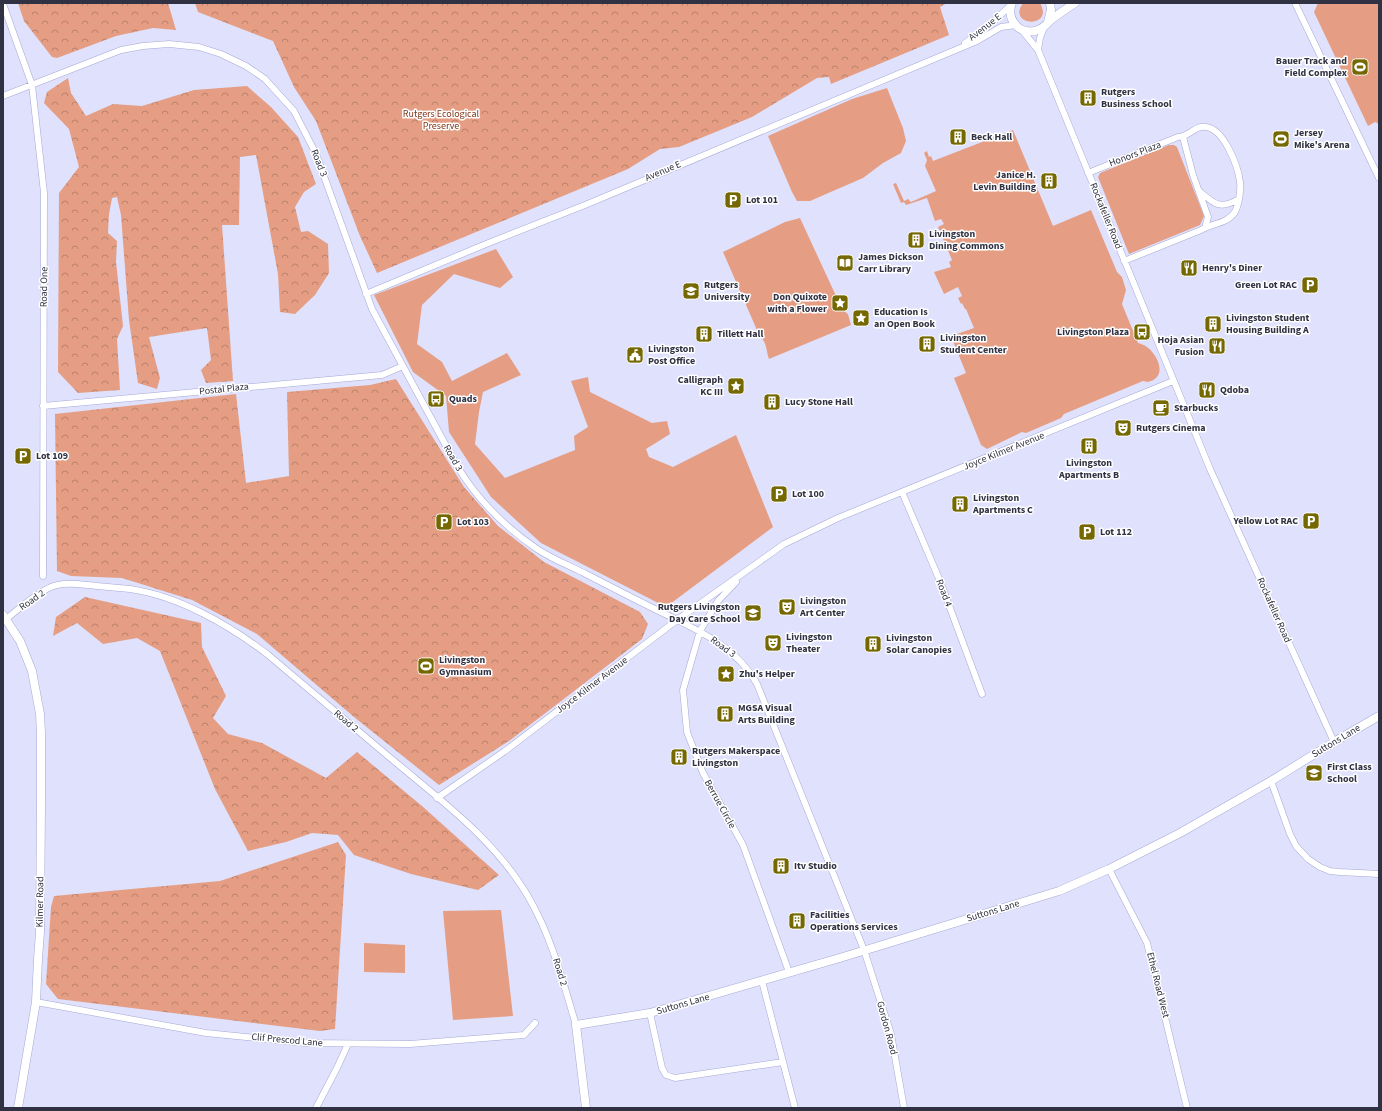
<svg xmlns="http://www.w3.org/2000/svg" width="1382" height="1111" font-family="'Source Sans 3',sans-serif">
<style>
.grass{fill:#e59e83}
.forest{fill:url(#forest-crowns)}
.lines{fill:none;stroke-linecap:round;stroke-linejoin:round}
.minor-casing{stroke:#a5a9d4;stroke-width:7}
.tertiary-casing{stroke:#a5a9d4;stroke-width:9}
.minor{stroke:#fff;stroke-width:6}
.tertiary{stroke:#fff;stroke-width:8}
.labels{text-anchor:middle;dominant-baseline:central;stroke-width:3;stroke-linejoin:round;paint-order:stroke}
.street-label{font-size:10px;fill:#303142;stroke:#fff}
.poi-label{font-size:10px;font-weight:bold;fill:#303142;stroke:#fff;text-anchor:start}
.park-label{font-size:10px;fill:#7d3416;stroke:#fff}
</style>
<defs>
<pattern id="forest-crowns" width="20" height="18" patternUnits="userSpaceOnUse"><rect width="20" height="18" fill="#e59e83"/><path d="M2 6a3 3 0 1 1 6 0M12 15a3 3 0 1 1 6 0" fill="none" stroke="#ba816d"/></pattern>
</defs>
<rect width="100%" height="100%" fill="#dfe1fd"/>
<path class="grass" d="M1023 3H1040C1055 29 1006 27 1023 3Z
M1318 3H1379V124L1375 122 1368 126 1314 12Z
M887 88 903 128 906 141 901 153 883 163 863 178 810 201H797L792 192 768 136 852 99Z
M1013 130 1053 226 1091 210 1117 272 1122 277 1126 290 1122 304 1138 343C1141 344 1145 345 1147 347 1155 353 1165 369 1156 378 1154 380 1151 381 1148 382L1143 381 1064 414 1061 418 1026 433 1022 432 987 449 981 445 954 378 966 373 951 336 974 328 966 309H965L962 303 961 304 958 298 962 296 958 287 944 294 934 272 951 267 949 262 952 260 938 227 944 224 941 219 935 221 927 198 906 205 904 202 901 203 893 184 896 183 904 201 908 199 911 202 936 191 925 166 927 160 924 153 927 151 929 157 931 156 933 161Z
M1169 145H1174L1177 147 1204 216 1200 225 1129 254 1098 177 1100 173Z
M800 218 837 298 841 302 844 311 848 314 851 325 769 359C766 351 767 342 760 337L723 252 785 222Z
M496 249 513 277 500 288 454 274 422 305 417 344 442 362 452 381 507 353 521 375 483 392 479 412 475 444 505 478 575 450 574 436 588 427 571 381 588 377 590 392 652 423 667 421 670 434 646 449 649 457 673 467 736 435 773 527 666 607 541 543 491 497 449 432 446 396 413 372 374 295Z
M501 910 513 1016 453 1020 443 911Z
M364 943 405 945V973L364 972Z"/>
<path class="forest" d="M18 3H168L176 30 153 28 116 36 57 58 52 57 24 21Z
M195 3H947L940 7 949 35 831 84 829 77 817 78 752 117 679 147 660 149 628 169 377 273 360 236 316 121 294 87 273 41 198 12Z
M68 78 71 93 86 116 113 104 142 106 194 90 247 86 271 107 298 137 316 184 304 192 295 207 301 232 308 231 328 244 329 273 315 295 295 314 280 312 278 274 256 155 240 157 239 225H222L233 381 206 383 201 370 211 360 207 328 149 337 160 378 157 389 138 383 129 320 121 215 117 197 112 198 109 214 108 233 117 241 116 262 123 326 117 339 120 390 78 393 58 372 59 193 79 167 69 129 44 103 47 92Z
M396 379 464 487 498 526 544 562 640 612 648 624 642 639 509 741 439 785 354 717 257 634 192 600 122 578 71 576 57 571 55 414 236 394 246 483 289 476 287 392 370 385Z
M85 597 201 623 202 647 226 696 213 718 228 734 262 743 326 778 357 752 422 806 499 875 478 890 411 874 354 855 338 835 312 833 286 842 248 851 215 789 160 651 137 638 103 644 77 623 53 636 56 617Z
M338 842 346 855 335 1029 320 1031 58 999 46 984 51 907 54 896 220 881Z"/>
<g class="lines">
<g class="minor-casing">
<path id="minor" d="M1295 3 1379 178
M3 4 32 85 44 193 43 576
M1021 29 1038 50 1210 469 1334 742
M965 43 985 29 1010 6
M1038 50 1040 38 1044 27
M3 96 121 50 143 46 169 44 199 47 221 54 246 66 265 79 294 111 316 154 372 309 457 466C477 499 505 527 537 549 552 559 570 566 586 574 613 588 640 602 667 615 702 632 738 649 757 684L864 950 891 1034 904 1108
M1183 137 1193 175 1208 217 1205 228
M1088 173 1178 137C1189 137 1195 125 1206 127 1224 129 1238 166 1240 182 1241 190 1239 204 1235 212 1227 224 1212 223 1201 230L1124 261
M1199 191C1214 204 1220 210 1239 199
M366 294 486 244 585 205 977 41 1001 27 1016 25
M43 406 382 375 403 366
M902 492 940 581 982 694
M736 582 718 601 700 631 683 690 687 732 703 773 743 845 789 972
M6 619C20 608 35 594 51 587 65 581 83 585 97 586 108 587 119 588 130 589 179 596 229 625 267 654 310 690 352 726 394 761 443 802 497 842 529 898 552 938 563 982 576 1025
M1271 781 1290 834 1296 846 1308 859 1320 867 1330 871 1340 872 1379 874
M437 798 505 751 677 620 770 554 784 544 838 518 1173 381
M1109 869 1147 943 1187 1108
M762 981 795 1108
M36 1002 206 1033 306 1043 410 1044 524 1035 535 1023
M650 1013 662 1068 666 1075 675 1078 783 1062
M316 1108 337 1068 348 1044"/>
</g>
<g class="tertiary-casing">
<path id="tertiary" d="M1012 3C1009 10 1010 18 1015 24 1020 31 1031 34 1040 29 1045 27 1048 22 1052 19 1060 13 1067 8 1075 3
M1048 22 1051 10 1050 3
M3 615 20 641 32 671 40 714 41 733V803L40 932 38 959 36 1002 18 1108
M586 1108 576 1025 650 1013 843 957 1059 891 1109 869 1180 833 1271 781 1334 742 1379 716"/>
</g>
<use href="#minor" class="minor"/>
<use href="#tertiary" class="tertiary"/>
</g>
<defs>
<g id="stadium-square" transform="scale(0.9)"><rect x="-9" y="-9" width="18" height="18" rx="4" fill="#756800" stroke="#fff"/><path d="M0-5a6.5 5 0 1 0 0 10a6.5 5 0 1 0 0-10ZM-3.5-1.8h7v3.6h-7Z" fill="#fff"/></g>
<g id="building-square" transform="scale(0.9)"><rect x="-9" y="-9" width="18" height="18" rx="4" fill="#756800" stroke="#fff"/><path d="M-4-6H4V6H1V3H-1V6H-4ZM-2.5-4.3h1.7v1.8h-1.7ZM.8-4.3h1.7v1.8H.8ZM-2.5-1h1.7V.8h-1.7ZM.8-1h1.7V.8H.8Z" fill="#fff"/></g>
<g id="parking-square" transform="scale(0.9)"><rect x="-9" y="-9" width="18" height="18" rx="4" fill="#756800" stroke="#fff"/><path d="M-3.5-5.5H1a3.5 3.5 0 0 1 0 7H-1V5.5H-3.5ZM-1-3.4V-.6H.8a1.4 1.4 0 0 0 0-2.8Z" fill="#fff"/></g>
<g id="library-square" transform="scale(0.9)"><rect x="-9" y="-9" width="18" height="18" rx="4" fill="#756800" stroke="#fff"/><path d="M-6-4Q-3-5.5-.7-3.5V5Q-3 3-6 4ZM6-4Q3-5.5 .7-3.5V5Q3 3 6 4Z" fill="#fff"/></g>
<g id="restaurant-square" transform="scale(0.9)"><rect x="-9" y="-9" width="18" height="18" rx="4" fill="#756800" stroke="#fff"/><path d="M-5-6h1v4h1v-4h1v4h1v-4h1v5L-1.5 .5V6h-2V.5L-5-1ZM5-6V6H3V1.5H1.5Q1.5-4 5-6Z" fill="#fff"/></g>
<g id="university-square" transform="scale(0.9)"><rect x="-9" y="-9" width="18" height="18" rx="4" fill="#756800" stroke="#fff"/><path d="M0-5L7-2L0 1L-7-2ZM-4 1L0 2.5L4 1V4Q0 6-4 4Z" fill="#fff"/></g>
<g id="sight-square" transform="scale(0.9)"><rect x="-9" y="-9" width="18" height="18" rx="4" fill="#756800" stroke="#fff"/><path d="M0-6L1.8-2.2L6-1.7L2.9 1.2L3.7 5.4L0 3.3L-3.7 5.4L-2.9 1.2L-6-1.7L-1.8-2.2Z" fill="#fff"/></g>
<g id="bus-square" transform="scale(0.9)"><rect x="-9" y="-9" width="18" height="18" rx="4" fill="#756800" stroke="#fff"/><path d="M-5-6H5V4H4V6H2V4H-2V6H-4V4H-5ZM-3.5-4V0h7V-4ZM-3.5 1.2v1.5H-2V1.2ZM2 1.2v1.5H3.5V1.2Z" fill="#fff"/></g>
<g id="civic-square" transform="scale(0.9)"><rect x="-9" y="-9" width="18" height="18" rx="4" fill="#756800" stroke="#fff"/><path d="M-.6-6.5H3V-4.5H.6V-3L4-1V1h2V6H-6V1h2V-1L-.6-3ZM-1.2 2.5V6h2.4V2.5Z" fill="#fff"/></g>
<g id="cafe-square" transform="scale(0.9)"><rect x="-9" y="-9" width="18" height="18" rx="4" fill="#756800" stroke="#fff"/><path d="M-5.5-4.5H6V0H3Q3 3.5 0 3.5H-2.5Q-5.5 3.5-5.5 0ZM3-3.2v2h1.7v-2ZM-6 4.5H4V6H-6Z" fill="#fff"/></g>
<g id="theatre-square" transform="scale(0.9)"><rect x="-9" y="-9" width="18" height="18" rx="4" fill="#756800" stroke="#fff"/><path d="M-5-5.5Q0-4 5-5.5V0Q5 5 0 6Q-5 5-5 0ZM-3.3-2.5H-1v1.5H-3.3ZM1-2.5H3.3v1.5H1ZM-2.8 1Q0 5.5 2.8 1Z" fill="#fff"/></g>
<g id="school-square" transform="scale(0.9)"><rect x="-9" y="-9" width="18" height="18" rx="4" fill="#756800" stroke="#fff"/><path d="M0-5L7-2L0 1L-7-2ZM-4 1L0 2.5L4 1V4Q0 6-4 4Z" fill="#fff"/></g>
</defs>
<g fill-rule="evenodd">
<use href="#stadium-square" x="1360" y="67"/>
<use href="#building-square" x="1088" y="98"/>
<use href="#building-square" x="958" y="137"/>
<use href="#stadium-square" x="1281" y="139"/>
<use href="#building-square" x="1049" y="181"/>
<use href="#parking-square" x="733" y="200"/>
<use href="#building-square" x="916" y="240"/>
<use href="#library-square" x="845" y="263"/>
<use href="#restaurant-square" x="1189" y="268"/>
<use href="#parking-square" x="1310" y="285"/>
<use href="#university-square" x="691" y="291"/>
<use href="#sight-square" x="840" y="303"/>
<use href="#sight-square" x="861" y="318"/>
<use href="#building-square" x="1213" y="324"/>
<use href="#bus-square" x="1142" y="332"/>
<use href="#building-square" x="704" y="334"/>
<use href="#building-square" x="927" y="344"/>
<use href="#restaurant-square" x="1217" y="346"/>
<use href="#civic-square" x="635" y="355"/>
<use href="#sight-square" x="736" y="386"/>
<use href="#restaurant-square" x="1207" y="390"/>
<use href="#bus-square" x="436" y="399"/>
<use href="#building-square" x="772" y="402"/>
<use href="#cafe-square" x="1161" y="408"/>
<use href="#theatre-square" x="1123" y="428"/>
<use href="#building-square" x="1089" y="446"/>
<use href="#parking-square" x="23" y="456"/>
<use href="#parking-square" x="779" y="494"/>
<use href="#building-square" x="960" y="504"/>
<use href="#parking-square" x="1311" y="521"/>
<use href="#parking-square" x="444" y="522"/>
<use href="#parking-square" x="1087" y="532"/>
<use href="#theatre-square" x="787" y="607"/>
<use href="#school-square" x="753" y="613"/>
<use href="#theatre-square" x="773" y="643"/>
<use href="#building-square" x="873" y="644"/>
<use href="#stadium-square" x="426" y="666"/>
<use href="#sight-square" x="726" y="674"/>
<use href="#building-square" x="725" y="714"/>
<use href="#building-square" x="679" y="757"/>
<use href="#school-square" x="1314" y="773"/>
<use href="#building-square" x="781" y="866"/>
<use href="#building-square" x="797" y="921"/>
</g>
<g class="labels">
<g class="street-label">
<text transform="translate(985 27) rotate(-38)">Avenue E</text>
<text transform="translate(1135 154) rotate(-21)">Honors Plaza</text>
<text transform="translate(319 163) rotate(68)">Road 3</text>
<text transform="translate(663 171) rotate(-23)">Avenue E</text>
<text transform="translate(1106 216) rotate(68)">Rockafeller Road</text>
<text transform="translate(44 287) rotate(-89)">Road One</text>
<text transform="translate(224 389) rotate(-6)">Postal Plaza</text>
<text transform="translate(1004 451) rotate(-22)">Joyce Kilmer Avenue</text>
<text transform="translate(453 458) rotate(60)">Road 3</text>
<text transform="translate(944 593) rotate(69)">Road 4</text>
<text transform="translate(32 600) rotate(-35)">Road 2</text>
<text transform="translate(1274 610) rotate(66)">Rockafeller Road</text>
<text transform="translate(723 647) rotate(36)">Road 3</text>
<text transform="translate(592 685) rotate(-37)">Joyce Kilmer Avenue</text>
<text transform="translate(346 721) rotate(40)">Road 2</text>
<text transform="translate(1336 741) rotate(-31)">Suttons Lane</text>
<text transform="translate(720 804) rotate(61)">Berrue Circle</text>
<text transform="translate(40 902) rotate(-89)">Kilmer Road</text>
<text transform="translate(993 911) rotate(-17)">Suttons Lane</text>
<text transform="translate(560 972) rotate(73)">Road 2</text>
<text transform="translate(1158 985) rotate(76)">Ethel Road West</text>
<text transform="translate(683 1004) rotate(-16)">Suttons Lane</text>
<text transform="translate(887 1028) rotate(75)">Gordon Road</text>
<text transform="translate(287 1040) rotate(5)">Clif Prescod Lane</text>
</g>
<g class="poi-label">
<text x="1347" y="61" text-anchor="end">Bauer Track and<tspan x="1347" dy="12">Field Complex</tspan></text>
<text x="1101" y="92">Rutgers<tspan x="1101" dy="12">Business School</tspan></text>
<text x="1294" y="133">Jersey<tspan x="1294" dy="12">Mike's Arena</tspan></text>
<text x="971" y="137">Beck Hall</text>
<text x="1036" y="175" text-anchor="end">Janice H.<tspan x="1036" dy="12">Levin Building</tspan></text>
<text x="746" y="200">Lot 101</text>
<text x="929" y="234">Livingston<tspan x="929" dy="12">Dining Commons</tspan></text>
<text x="858" y="257">James Dickson<tspan x="858" dy="12">Carr Library</tspan></text>
<text x="1202" y="268">Henry's Diner</text>
<text x="704" y="285">Rutgers<tspan x="704" dy="12">University</tspan></text>
<text x="1297" y="285" text-anchor="end">Green Lot RAC</text>
<text x="827" y="297" text-anchor="end">Don Quixote<tspan x="827" dy="12">with a Flower</tspan></text>
<text x="874" y="312">Education Is<tspan x="874" dy="12">an Open Book</tspan></text>
<text x="1226" y="318">Livingston Student<tspan x="1226" dy="12">Housing Building A</tspan></text>
<text x="1129" y="332" text-anchor="end">Livingston Plaza</text>
<text x="717" y="334">Tillett Hall</text>
<text x="940" y="338">Livingston<tspan x="940" dy="12">Student Center</tspan></text>
<text x="1204" y="340" text-anchor="end">Hoja Asian<tspan x="1204" dy="12">Fusion</tspan></text>
<text x="648" y="349">Livingston<tspan x="648" dy="12">Post Office</tspan></text>
<text x="723" y="380" text-anchor="end">Calligraph<tspan x="723" dy="12">KC III</tspan></text>
<text x="1220" y="390">Qdoba</text>
<text x="449" y="399">Quads</text>
<text x="785" y="402">Lucy Stone Hall</text>
<text x="1174" y="408">Starbucks</text>
<text x="1136" y="428">Rutgers Cinema</text>
<text x="36" y="456">Lot 109</text>
<text x="1089" y="463" text-anchor="middle">Livingston<tspan x="1089" dy="12">Apartments B</tspan></text>
<text x="792" y="494">Lot 100</text>
<text x="973" y="498">Livingston<tspan x="973" dy="12">Apartments C</tspan></text>
<text x="1298" y="521" text-anchor="end">Yellow Lot RAC</text>
<text x="457" y="522">Lot 103</text>
<text x="1100" y="532">Lot 112</text>
<text x="800" y="601">Livingston<tspan x="800" dy="12">Art Center</tspan></text>
<text x="740" y="607" text-anchor="end">Rutgers Livingston<tspan x="740" dy="12">Day Care School</tspan></text>
<text x="786" y="637">Livingston<tspan x="786" dy="12">Theater</tspan></text>
<text x="886" y="638">Livingston<tspan x="886" dy="12">Solar Canopies</tspan></text>
<text x="439" y="660">Livingston<tspan x="439" dy="12">Gymnasium</tspan></text>
<text x="739" y="674">Zhu's Helper</text>
<text x="738" y="708">MGSA Visual<tspan x="738" dy="12">Arts Building</tspan></text>
<text x="692" y="751">Rutgers Makerspace<tspan x="692" dy="12">Livingston</tspan></text>
<text x="1327" y="767">First Class<tspan x="1327" dy="12">School</tspan></text>
<text x="794" y="866">Itv Studio</text>
<text x="810" y="915">Facilities<tspan x="810" dy="12">Operations Services</tspan></text>
</g>
<g class="park-label">
<text x="441" y="114">Rutgers Ecological<tspan x="441" dy="12">Preserve</tspan></text>
</g>
</g>
<rect width="1382" height="1111" fill="none" stroke="#303142" stroke-width="8"/>
</svg>
